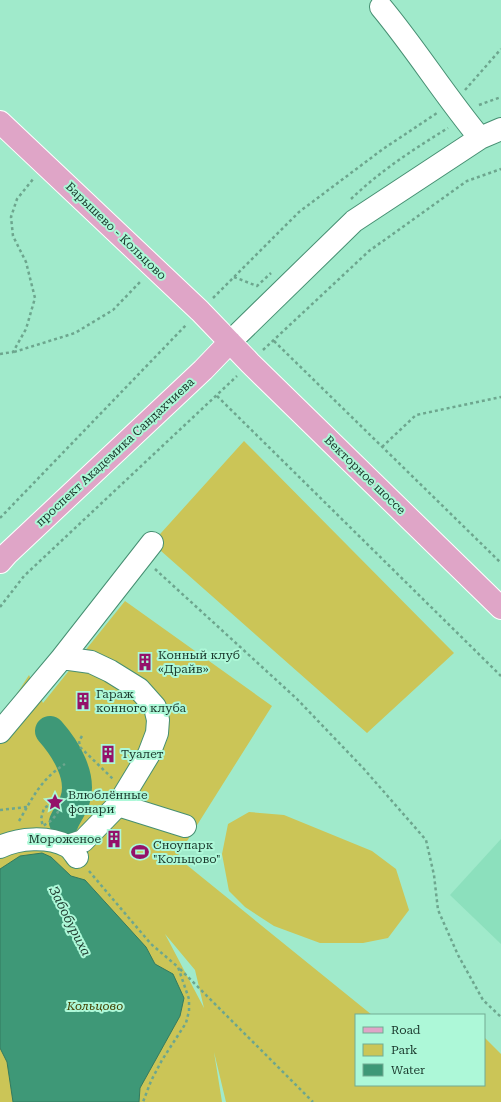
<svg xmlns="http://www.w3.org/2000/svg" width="501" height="1102" font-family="'Roboto Serif',serif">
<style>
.built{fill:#8ce0bd}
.green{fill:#cbc557;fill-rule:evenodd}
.water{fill:#3e9877;stroke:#337b60}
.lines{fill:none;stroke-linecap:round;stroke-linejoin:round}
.river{stroke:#3e9877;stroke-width:30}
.minor-casing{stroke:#468f72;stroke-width:24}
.major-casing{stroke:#fff;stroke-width:24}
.path{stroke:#6da68e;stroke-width:2.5;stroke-dasharray:3 3;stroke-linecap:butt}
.minor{stroke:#fff;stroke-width:22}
.major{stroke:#dfa5c7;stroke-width:22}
.labels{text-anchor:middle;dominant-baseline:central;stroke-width:4;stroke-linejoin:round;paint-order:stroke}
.street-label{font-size:12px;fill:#19372b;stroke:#adf8d8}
.poi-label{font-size:12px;fill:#19372b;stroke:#adf8d8;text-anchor:start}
.park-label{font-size:12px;font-style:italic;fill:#444000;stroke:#adf8d8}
.water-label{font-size:13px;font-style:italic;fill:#1d382d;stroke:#adf8d8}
</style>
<rect width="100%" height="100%" fill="#a0eacb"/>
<path class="built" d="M501 839V944L450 895Z"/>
<path class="green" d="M244 441 454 653 367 733 152 543Z
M125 601 272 706 177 857 372 1015H356V1085H484V1037L501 1054V1102H226L214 1052 222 1102H0V720L29 675 43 703ZM165 934 195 970 204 1008Z
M249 812 284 815 372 851 396 869 409 910 388 938 363 943H320L274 926 245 907 229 891 222 854 228 824Z"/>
<path class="water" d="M42 853 51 857 71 876 85 880 146 947 155 964 173 974 184 998 180 1016 140 1088 139 1102H13L7 1062 0 1048V869L20 856Z"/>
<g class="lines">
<path class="river" d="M50 731C65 748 83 776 75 800 73 807 67 815 64 822"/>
<g class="minor-casing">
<path id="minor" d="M381 7C416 49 445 96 480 138
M230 342 354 221 480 138 501 129
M62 658 152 543
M0 732 62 658 91 662 110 671 139 689 155 707 158 720 157 733 149 754 118 805 83 841 68 846
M118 805 185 826
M0 847C19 838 48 836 67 846 71 848 74 853 77 857"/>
</g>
<g class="major-casing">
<path id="major" d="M0 122 200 311 250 363 501 608
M0 562 7 554 203 370 230 342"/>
</g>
<path class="path" d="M465 90 501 49
M479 105 501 97
M351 199C380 171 414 149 448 128
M234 277 257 286 271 273
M213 298 299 212 383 149 437 113
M274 341 501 563
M263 350 369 251 467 181 501 169
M14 352 75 333 113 310 141 281
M0 354 13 352 26 329 35 298 26 262 13 236 11 217 17 199 34 178
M217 396 501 676
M382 447 416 415 501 397
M0 518 187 324
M155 569 297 699 364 769 426 840 434 875 438 910 458 955 483 1000 501 1017
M0 607 24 576 237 376
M82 736 79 741 80 747 113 779
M51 804 57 805 58 812 52 820 43 826 41 819 44 808Z
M0 810 27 807
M19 821C33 797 41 779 65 764
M89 871 151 944 178 967 189 999V1011L186 1023 162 1060 151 1081 143 1102
M180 969 313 1102"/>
<use href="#minor" class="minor"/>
<use href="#major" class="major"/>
</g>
<defs>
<g id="building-bare" transform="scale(1.38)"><path d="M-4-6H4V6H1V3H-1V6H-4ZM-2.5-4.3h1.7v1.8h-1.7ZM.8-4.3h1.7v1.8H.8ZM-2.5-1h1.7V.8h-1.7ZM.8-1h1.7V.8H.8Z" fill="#94116a" stroke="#adf8d8" stroke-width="2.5" paint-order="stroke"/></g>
<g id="sight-bare" transform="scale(1.38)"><path d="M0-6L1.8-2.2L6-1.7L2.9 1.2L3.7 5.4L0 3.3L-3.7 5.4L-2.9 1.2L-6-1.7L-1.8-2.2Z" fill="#94116a" stroke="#adf8d8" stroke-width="2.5" paint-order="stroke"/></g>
<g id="stadium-bare" transform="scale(1.38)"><path d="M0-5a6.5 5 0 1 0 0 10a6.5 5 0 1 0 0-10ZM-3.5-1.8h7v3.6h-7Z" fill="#94116a" stroke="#adf8d8" stroke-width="2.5" paint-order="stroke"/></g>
</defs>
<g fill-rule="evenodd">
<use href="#building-bare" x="145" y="662"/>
<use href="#building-bare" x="83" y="701"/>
<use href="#building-bare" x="108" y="754"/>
<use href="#sight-bare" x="55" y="802"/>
<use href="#building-bare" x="114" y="839"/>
<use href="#stadium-bare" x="140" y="852"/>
</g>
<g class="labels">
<g class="street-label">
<text transform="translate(116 231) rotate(44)">Барышево - Кольцово</text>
<text transform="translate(115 452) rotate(-43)">проспект Академика Сандахчиева</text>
<text transform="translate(365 475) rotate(44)">Векторное шоссе</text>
</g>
<g class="poi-label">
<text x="158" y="655">Конный клуб<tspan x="158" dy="14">«Драйв»</tspan></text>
<text x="96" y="694">Гараж<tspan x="96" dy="14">конного клуба</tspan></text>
<text x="121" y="754">Туалет</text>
<text x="68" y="795">Влюблённые<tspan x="68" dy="14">фонари</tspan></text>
<text x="101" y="839" text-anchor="end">Мороженое</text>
<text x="153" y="845">Сноупарк<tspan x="153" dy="14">"Кольцово"</tspan></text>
</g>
<g class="park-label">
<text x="95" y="1006">Кольцово</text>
</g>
<g class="water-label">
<text transform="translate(70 921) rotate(63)">Забобуриха</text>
</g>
</g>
<rect x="355" y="1014" width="130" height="72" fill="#adf8d8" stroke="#72ab93"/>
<rect x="363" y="1027" width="20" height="6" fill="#dfa5c7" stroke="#72ab93"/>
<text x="391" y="1034" font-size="12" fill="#19372b">Road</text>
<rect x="363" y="1044" width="20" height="12" fill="#cbc557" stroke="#72ab93"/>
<text x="391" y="1054" font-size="12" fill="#19372b">Park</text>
<rect x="363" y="1064" width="20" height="12" fill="#3e9877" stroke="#72ab93"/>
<text x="391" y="1074" font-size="12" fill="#19372b">Water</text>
</svg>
